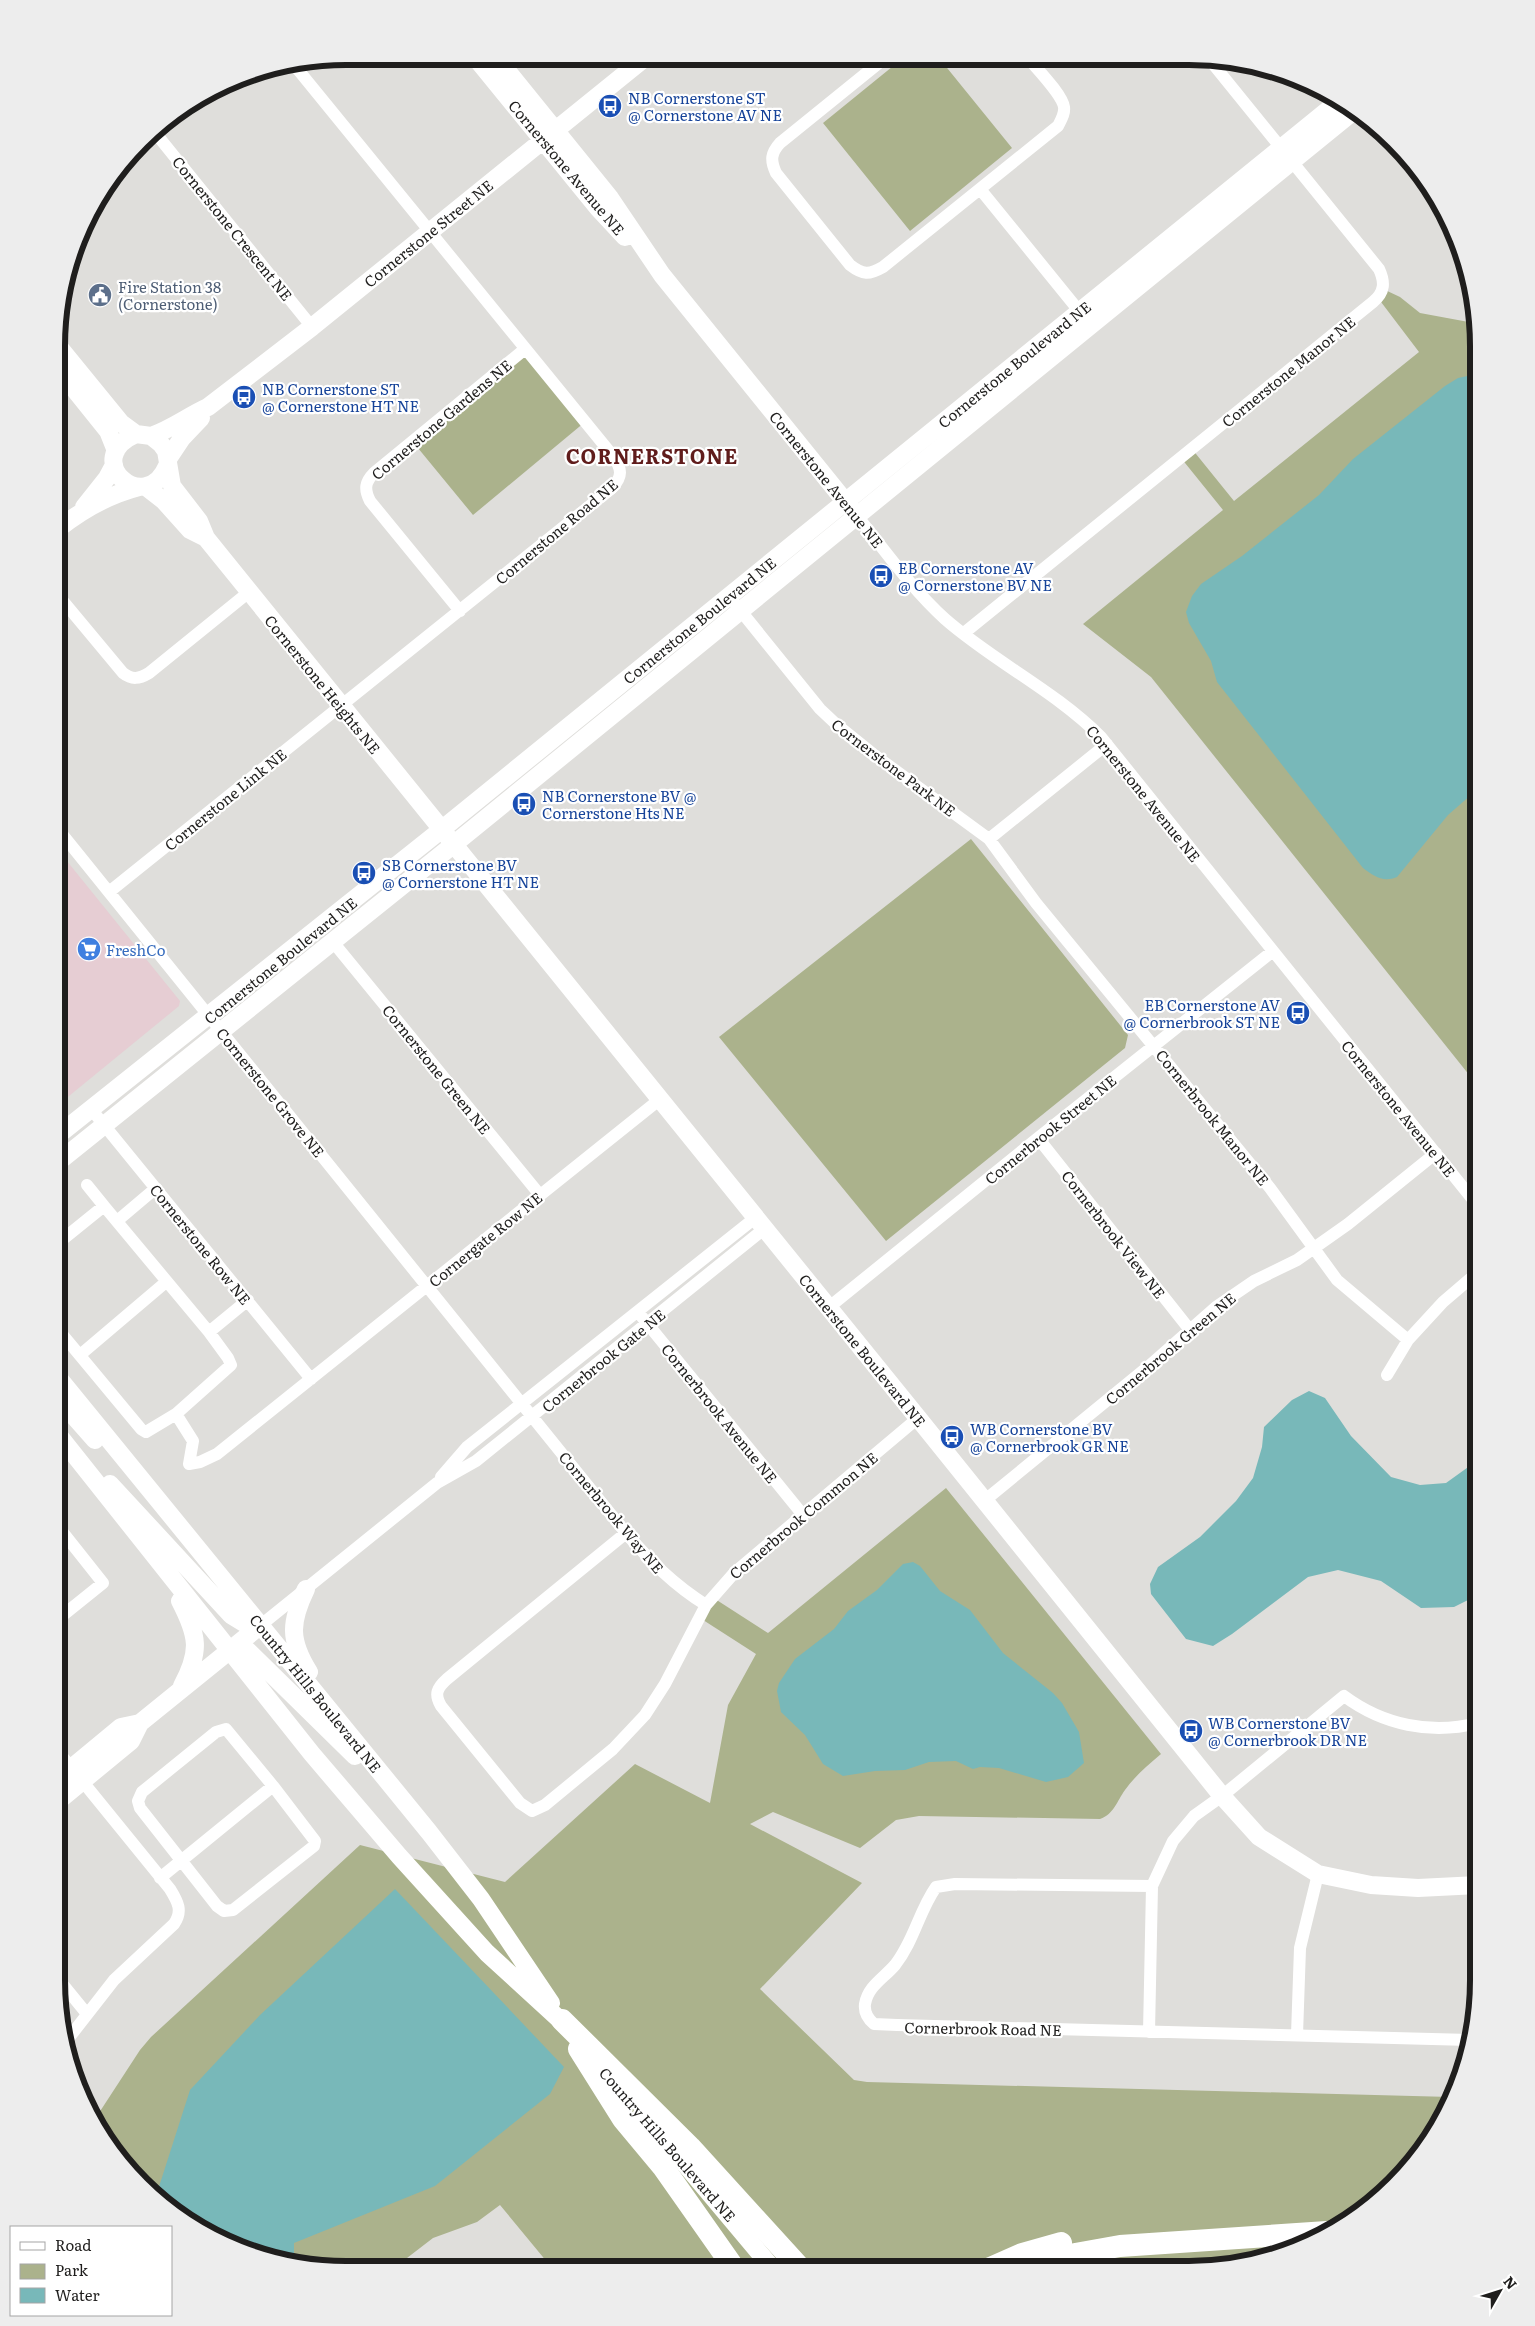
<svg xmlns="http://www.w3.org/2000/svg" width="1535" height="2326" font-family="Literata,serif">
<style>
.commercial{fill:#e6cdd3}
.green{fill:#abb28c}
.water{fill:#78b8b9}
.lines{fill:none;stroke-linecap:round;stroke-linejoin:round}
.street{stroke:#fff;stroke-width:12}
.secondary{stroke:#fff;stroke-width:18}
.highway{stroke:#fff;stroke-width:22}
.labels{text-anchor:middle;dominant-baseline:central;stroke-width:4.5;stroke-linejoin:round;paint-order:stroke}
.transit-label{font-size:15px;fill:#164399;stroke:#fff;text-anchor:start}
.street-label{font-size:15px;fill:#1f1e1d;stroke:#fff}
.service-label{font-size:15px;fill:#4e5e75;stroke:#fff;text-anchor:start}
.shop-label{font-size:15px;fill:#366cbe;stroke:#fff;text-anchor:start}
.district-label{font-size:20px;font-weight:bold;letter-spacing:1px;fill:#601c1b;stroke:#fff}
.rim{fill:none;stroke:#1f1e1d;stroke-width:6}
</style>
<rect width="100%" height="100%" fill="#dfdedb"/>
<path class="commercial" d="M58 850 180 1001 179 1006 58 1105Z"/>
<path class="green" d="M903 58H939L1012 148 910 231 823 123Z
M1383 289 1400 297 1420 313 1474 323 1479 346 1478 1086 1151 677 1083 624 1223 510 1181 458 1192 449 1234 501 1419 352 1378 298Z
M525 349 585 422 473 515 413 442Z
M971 839 1128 1035 1125 1048 886 1241 719 1037Z
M946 1488 1161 1754C1148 1765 1135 1776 1125 1790 1117 1801 1114 1814 1100 1819L919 1816 896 1820 860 1848 773 1812 750 1824 862 1883 760 1989 854 2080 867 2082 1451 2097 1419 2156 1366 2210 1300 2248 1189 2270 552 2268 500 2205 477 2222 433 2238 394 2268 308 2267 235 2248 170 2210 116 2157 95 2119 140 2050 151 2037 360 1845 505 1882 635 1764 710 1803 728 1705 756 1654 700 1618 712 1597 768 1633Z"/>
<path class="water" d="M1472 375 1479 378V788L1448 815 1397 877C1383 883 1374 876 1363 868L1217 682 1211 661 1189 623 1186 612 1192 596 1201 584 1242 556 1319 495 1353 459 1445 386 1458 378Z
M1309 1391 1325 1398 1351 1436 1391 1477 1420 1485 1446 1483 1478 1460V1595L1454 1607 1421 1608 1381 1581 1338 1570 1308 1577 1232 1634 1213 1646 1186 1639 1151 1594 1150 1584 1158 1567 1200 1537 1236 1501 1253 1478 1262 1447 1264 1427 1292 1400Z
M913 1562 920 1566 940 1591 970 1610 1003 1653 1053 1693 1062 1703 1079 1732 1084 1763 1068 1777 1046 1782 999 1768 980 1767 973 1769 956 1761 929 1762 905 1770 875 1771 843 1776 823 1764 805 1735 781 1712 777 1691 779 1683 795 1659 834 1629 848 1611 877 1590 903 1564Z
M395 1889 564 2067 550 2094 435 2186 294 2243V2263L235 2248 170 2210 156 2196 190 2090 260 2015Z"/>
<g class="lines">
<path class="street" d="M885 58 780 143C771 153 770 160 776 173L850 265C863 275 869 275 883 267L1058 126C1061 120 1065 114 1064 107 1062 94 1037 69 1028 58
M153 130 312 327
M980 189 1084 317
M858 517C886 552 912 589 945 619 994 662 1054 690 1101 737L1478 1206
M58 595 123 673C132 680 139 679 149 673L249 592
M736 605 820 709 837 725 873 754 989 839 1036 903 1270 1188 1337 1280 1408 1340
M460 611 370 501C364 489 365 482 374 473L525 349
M964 633 1373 302C1385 292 1385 282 1379 269L1209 59
M58 829 626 1533C650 1561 674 1585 706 1605
M989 839 1107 744
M109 892 612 488C623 476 622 469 613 456L295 66
M333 942 540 1195
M91 1109 311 1379
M1038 1138 1190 1330
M87 1185 104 1206
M117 1221 156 1188
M828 1308 1038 1138 1273 951
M642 1317 803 1515
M57 1328 141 1429 146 1432 176 1414 231 1365 228 1358 209 1332 104 1206 57 1244
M209 1332 248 1300
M80 1355 166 1282
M1387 1375 1408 1340 1443 1302 1478 1272
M176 1414 193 1441 189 1464 200 1462 217 1454 659 1100
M441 1477 467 1447 755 1218
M984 1501 1149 1366 1216 1307 1254 1281 1297 1260 1348 1224 1436 1153
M626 1533 447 1679C437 1688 434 1694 441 1706L520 1803 532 1811 545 1805 613 1749 645 1715 665 1684 706 1605 735 1572 918 1418
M57 1620 103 1583 57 1525
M261 1625 437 1483 476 1461 764 1229
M57 1750 170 1889C178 1902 183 1911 174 1924L114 1980 68 2039
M160 1878 273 1786 315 1841 314 1846 233 1910 224 1911 217 1906 140 1808 138 1801 142 1792 216 1732 226 1729 273 1786
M1152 1886 955 1884 936 1887C919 1911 914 1941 895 1965 884 1978 868 1986 865 2004 864 2012 868 2019 874 2024L897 2025 1470 2040
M56 1976 87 2014
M1149 2032 1152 1886 1173 1841 1194 1816 1222 1796 1344 1696C1383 1725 1431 1735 1478 1723
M1297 2035 1300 1948 1318 1874"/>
<path class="secondary" d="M475 57 598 208 625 237
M496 57 610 198 662 275 852 510
M59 347 121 423 136 434 151 436 161 444 166 451 172 486 199 521 206 538 918 1418 1222 1796 1259 1837 1318 1874 1371 1885 1418 1888 1478 1885
M59 370 108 431 116 451
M136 434C79 459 145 518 167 466
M151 436C172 429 188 416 208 407L312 327 646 57
M168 459 182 438 201 418
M146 487 164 501 190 530 206 538
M84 507 107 478 114 465
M58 529C83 509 108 495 139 487
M57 1136 441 830 1339 101
M57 1163 453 845 1355 110
M57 1376 429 1832 481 1899 551 2003
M57 1397 95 1440
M57 1433 312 1754 399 1856 487 1953 571 2030
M110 1484 231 1615 249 1626 261 1625
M306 1589C290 1622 289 1640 309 1672
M180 1601C198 1636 201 1651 182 1686
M229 1651 241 1649 248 1651 355 1756
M57 1780 121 1727 140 1723
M57 1802 131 1741 140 1723 261 1625
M643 2114 773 2269"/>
<path class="highway" d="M562 2020 690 2147 801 2269
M579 2049 623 2119 663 2167 734 2268
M988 2269 1022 2254 1061 2243
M1030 2269 1064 2256 1120 2246 1327 2232"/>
</g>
<defs>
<g id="bus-disc" transform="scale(1.25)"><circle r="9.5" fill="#1a4fb4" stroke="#fff"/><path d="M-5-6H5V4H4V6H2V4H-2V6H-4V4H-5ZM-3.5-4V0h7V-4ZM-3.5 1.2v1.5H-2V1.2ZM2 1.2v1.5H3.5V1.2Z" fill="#fff"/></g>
<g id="civic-disc" transform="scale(1.25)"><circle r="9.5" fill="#5c6f8a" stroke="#fff"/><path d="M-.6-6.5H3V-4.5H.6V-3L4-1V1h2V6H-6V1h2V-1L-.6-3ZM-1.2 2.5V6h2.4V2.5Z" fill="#fff"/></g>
<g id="supermarket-disc" transform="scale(1.25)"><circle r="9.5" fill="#3f7fe0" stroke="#fff"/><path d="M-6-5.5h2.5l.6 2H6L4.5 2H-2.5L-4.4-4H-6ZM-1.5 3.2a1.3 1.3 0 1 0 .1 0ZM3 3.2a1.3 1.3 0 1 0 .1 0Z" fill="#fff"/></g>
</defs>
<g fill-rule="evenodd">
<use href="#bus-disc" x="610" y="106"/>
<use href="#civic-disc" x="100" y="295"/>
<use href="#bus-disc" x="244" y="397"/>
<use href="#bus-disc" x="881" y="576"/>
<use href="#bus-disc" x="524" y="804"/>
<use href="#bus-disc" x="364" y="873"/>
<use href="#supermarket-disc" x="89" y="949"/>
<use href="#bus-disc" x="1298" y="1013"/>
<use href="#bus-disc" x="952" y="1437"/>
<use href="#bus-disc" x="1191" y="1731"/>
</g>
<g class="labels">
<g class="transit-label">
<text x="628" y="97">NB Cornerstone ST<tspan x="628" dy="17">@ Cornerstone AV NE</tspan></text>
<text x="262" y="388">NB Cornerstone ST<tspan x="262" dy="17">@ Cornerstone HT NE</tspan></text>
<text x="898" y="567">EB Cornerstone AV<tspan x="898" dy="17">@ Cornerstone BV NE</tspan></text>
<text x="542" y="795">NB Cornerstone BV @<tspan x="542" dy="17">Cornerstone Hts NE</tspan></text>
<text x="382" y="864">SB Cornerstone BV<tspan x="382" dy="17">@ Cornerstone HT NE</tspan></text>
<text x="1280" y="1004" text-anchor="end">EB Cornerstone AV<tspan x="1280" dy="17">@ Cornerbrook ST NE</tspan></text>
<text x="970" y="1428">WB Cornerstone BV<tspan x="970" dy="17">@ Cornerbrook GR NE</tspan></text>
<text x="1208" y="1722">WB Cornerstone BV<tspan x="1208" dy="17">@ Cornerbrook DR NE</tspan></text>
</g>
<g class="street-label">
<text transform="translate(567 167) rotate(50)">Cornerstone Avenue NE</text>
<text transform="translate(233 228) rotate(51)">Cornerstone Crescent NE</text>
<text transform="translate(428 233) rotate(-39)">Cornerstone Street NE</text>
<text transform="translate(1014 364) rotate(-39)">Cornerstone Boulevard NE</text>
<text transform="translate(1288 371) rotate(-39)">Cornerstone Manor NE</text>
<text transform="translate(441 419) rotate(-40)">Cornerstone Gardens NE</text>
<text transform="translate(827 479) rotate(51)">Cornerstone Avenue NE</text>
<text transform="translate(556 531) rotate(-40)">Cornerstone Road NE</text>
<text transform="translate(699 620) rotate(-39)">Cornerstone Boulevard NE</text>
<text transform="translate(323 684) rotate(51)">Cornerstone Heights NE</text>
<text transform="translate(894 767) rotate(37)">Cornerstone Park NE</text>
<text transform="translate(1144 793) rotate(51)">Cornerstone Avenue NE</text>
<text transform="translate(225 799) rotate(-39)">Cornerstone Link NE</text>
<text transform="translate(280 960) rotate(-39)">Cornerstone Boulevard NE</text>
<text transform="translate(437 1069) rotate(51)">Cornerstone Green NE</text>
<text transform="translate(271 1092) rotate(51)">Cornerstone Grove NE</text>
<text transform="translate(1399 1108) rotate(51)">Cornerstone Avenue NE</text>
<text transform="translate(1213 1117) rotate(51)">Cornerbrook Manor NE</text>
<text transform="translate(1050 1129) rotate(-39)">Cornerbrook Street NE</text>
<text transform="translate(1114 1234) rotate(52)">Cornerbrook View NE</text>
<text transform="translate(485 1239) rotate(-39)">Cornergate Row NE</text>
<text transform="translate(201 1244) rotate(51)">Cornerstone Row NE</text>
<text transform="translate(1170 1348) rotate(-40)">Cornerbrook Green NE</text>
<text transform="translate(863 1350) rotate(51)">Cornerstone Boulevard NE</text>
<text transform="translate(603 1360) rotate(-39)">Cornerbrook Gate NE</text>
<text transform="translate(720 1413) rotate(51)">Cornerbrook Avenue NE</text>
<text transform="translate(612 1512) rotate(50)">Cornerbrook Way NE</text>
<text transform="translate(803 1515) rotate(-40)">Cornerbrook Common NE</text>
<text transform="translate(316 1693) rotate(51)">Country Hills Boulevard NE</text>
<text transform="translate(983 2028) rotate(1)">Cornerbrook Road NE</text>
<text transform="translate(668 2144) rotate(49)">Country Hills Boulevard NE</text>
</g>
<g class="service-label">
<text x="118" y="286">Fire Station 38<tspan x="118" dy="17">(Cornerstone)</tspan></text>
</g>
<g class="shop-label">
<text x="106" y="949">FreshCo</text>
</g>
<g class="district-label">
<text x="652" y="455">CORNERSTONE</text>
</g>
</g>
<path d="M0 0H1535V2326H0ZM346 65H1189A281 281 0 0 1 1470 346V1980A281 281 0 0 1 1189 2261H346A281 281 0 0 1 65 1980V346A281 281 0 0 1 346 65Z" fill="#ededed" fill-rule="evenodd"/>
<path class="rim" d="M346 65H1189A281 281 0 0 1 1470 346V1980A281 281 0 0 1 1189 2261H346A281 281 0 0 1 65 1980V346A281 281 0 0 1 346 65Z"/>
<rect x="10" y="2226" width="162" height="90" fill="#ffffff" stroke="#a5a5a5"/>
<rect x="20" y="2242" width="25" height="8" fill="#ffffff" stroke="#a5a5a5"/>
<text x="55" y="2251" font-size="15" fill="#1f1e1d">Road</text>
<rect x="20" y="2264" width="25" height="15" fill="#abb28c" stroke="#a5a5a5"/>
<text x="55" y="2276" font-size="15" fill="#1f1e1d">Park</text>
<rect x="20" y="2288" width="25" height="15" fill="#78b8b9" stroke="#a5a5a5"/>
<text x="55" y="2301" font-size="15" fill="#1f1e1d">Water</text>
<g transform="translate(1500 2291) rotate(51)" stroke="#ffffff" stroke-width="4" paint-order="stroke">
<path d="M0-4L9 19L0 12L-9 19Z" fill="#1f1e1d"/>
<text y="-8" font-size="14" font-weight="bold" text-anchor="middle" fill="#1f1e1d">N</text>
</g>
</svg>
